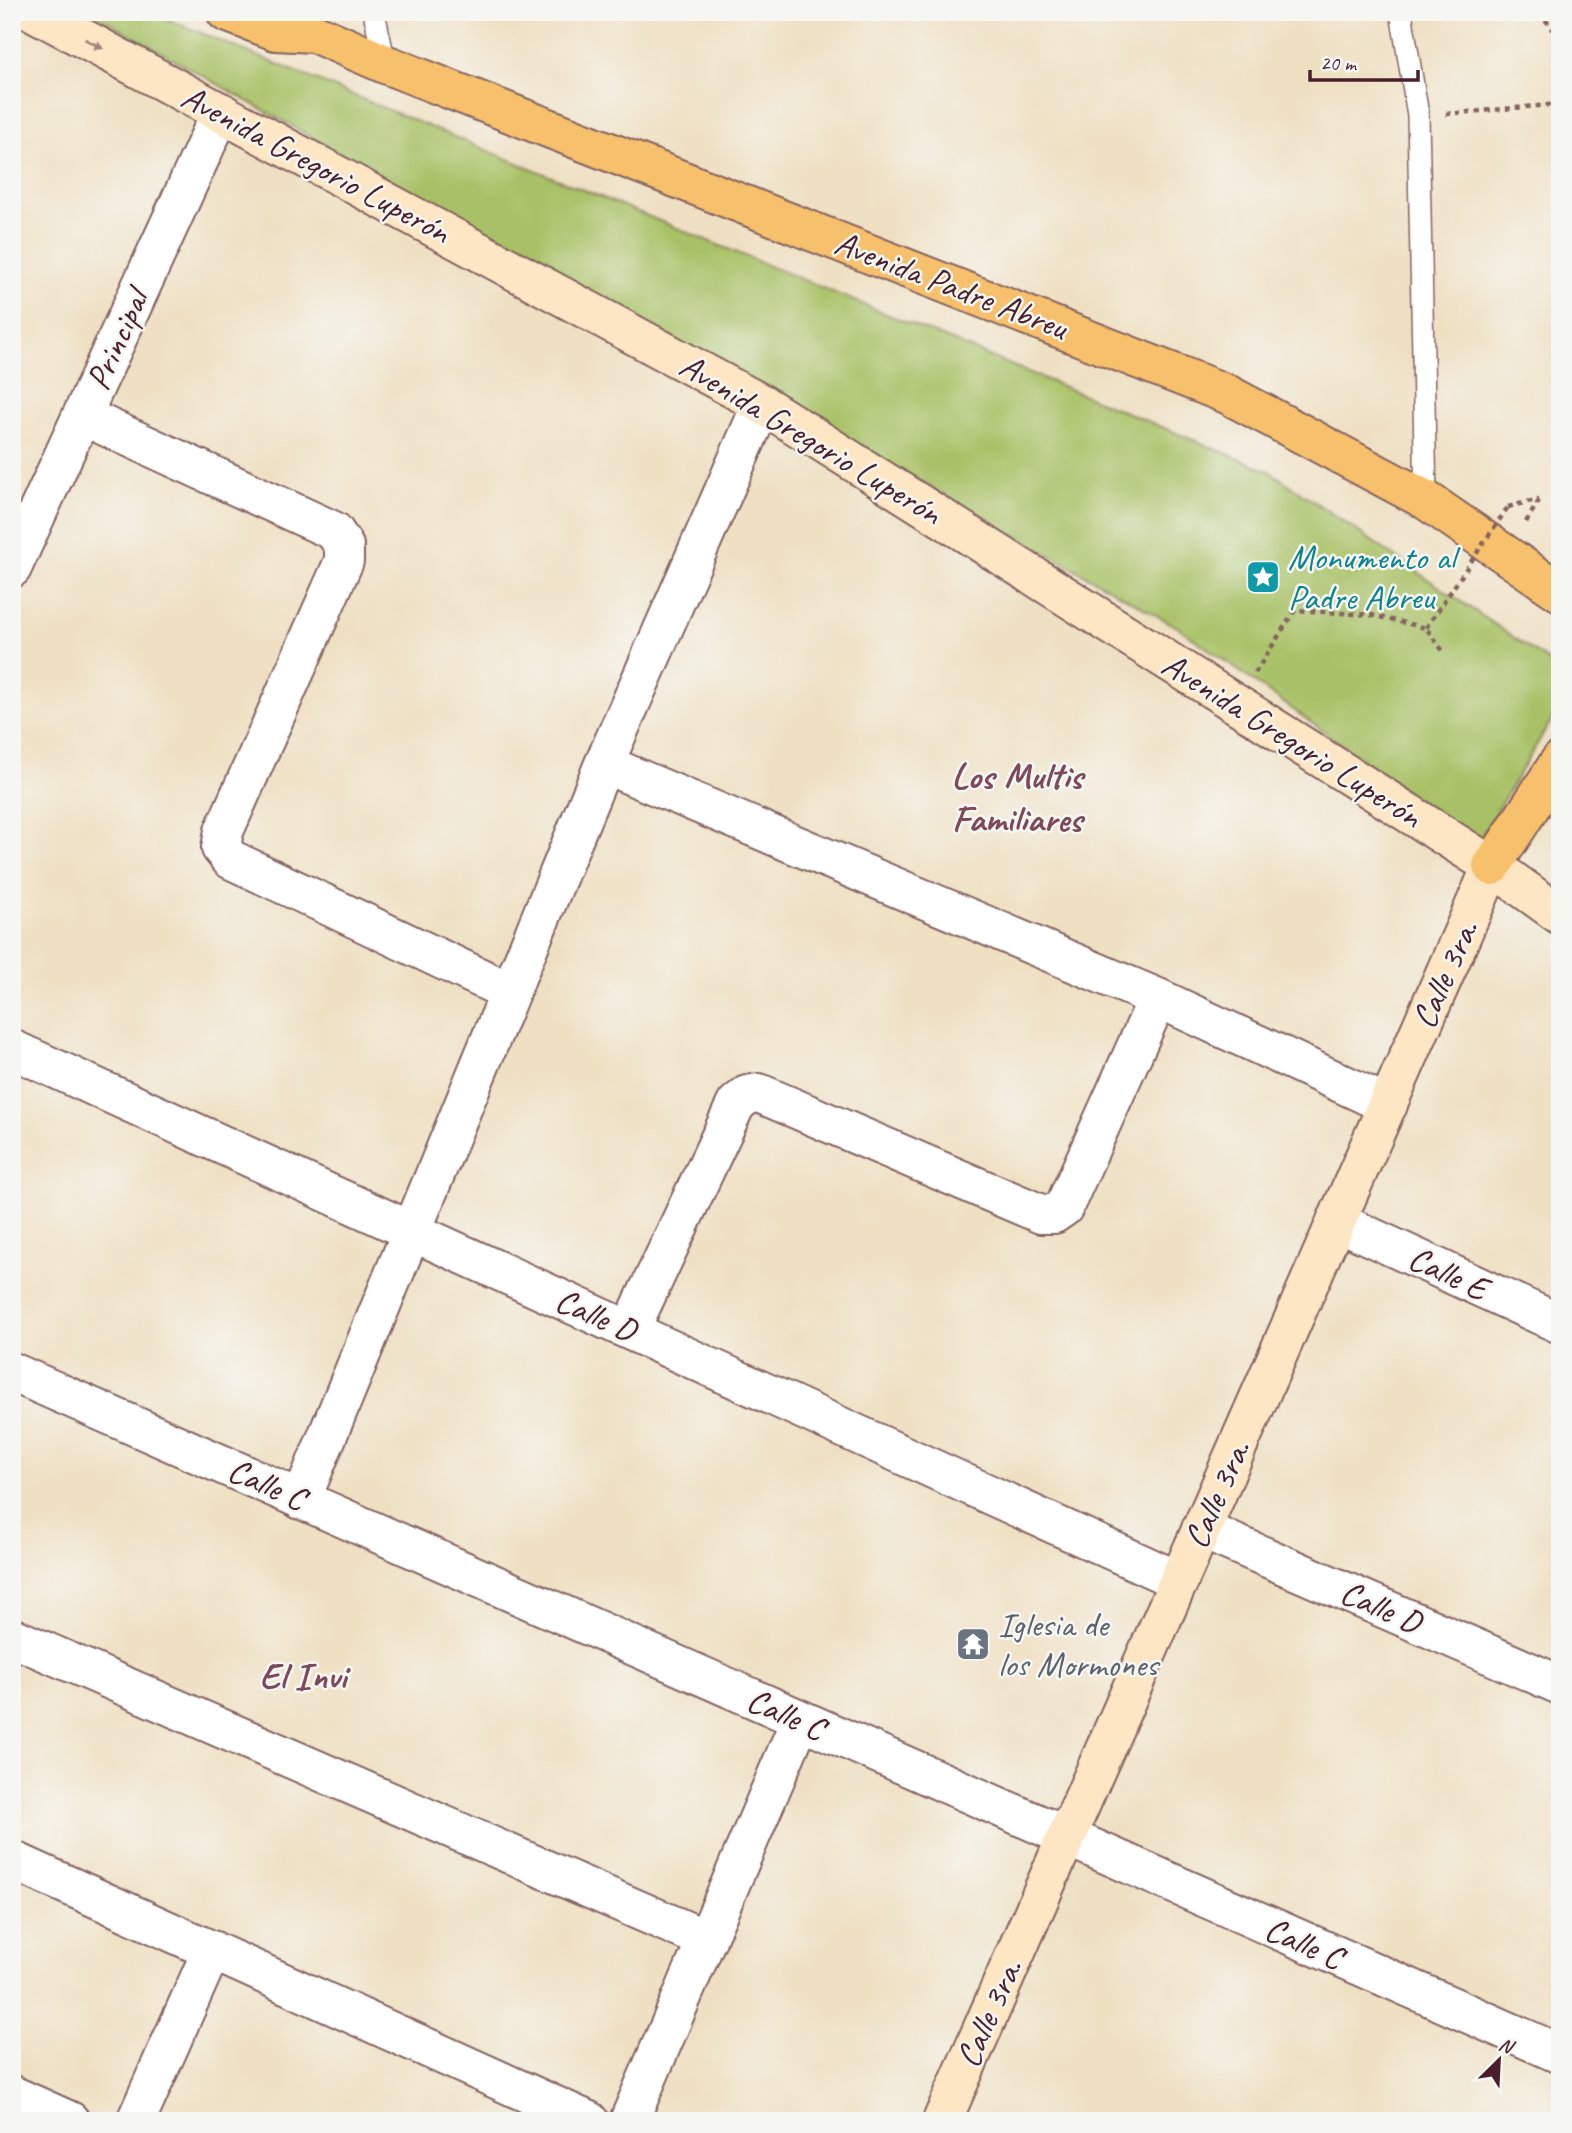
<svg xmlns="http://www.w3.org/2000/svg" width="1572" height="2133" font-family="Caveat,sans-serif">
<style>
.green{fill:#a9c166;stroke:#7a7048;stroke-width:2}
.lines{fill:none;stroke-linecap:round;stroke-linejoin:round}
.lane-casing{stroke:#846360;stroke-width:24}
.street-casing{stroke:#846360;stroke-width:42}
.secondary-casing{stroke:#846360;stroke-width:42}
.primary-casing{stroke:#846360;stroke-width:42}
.path{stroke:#846360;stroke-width:4.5;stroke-dasharray:5 5;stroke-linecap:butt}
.lane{stroke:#fff;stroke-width:21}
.street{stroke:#fff;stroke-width:38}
.secondary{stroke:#fce6c4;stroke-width:38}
.primary{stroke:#f7c06c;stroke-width:38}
.path-bridge{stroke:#846360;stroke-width:4.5;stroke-dasharray:5 5;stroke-linecap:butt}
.oneway{fill:#a38278}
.labels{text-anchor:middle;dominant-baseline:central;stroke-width:5;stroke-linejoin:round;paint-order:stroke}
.street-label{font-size:35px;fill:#4a1f2b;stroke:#f6f6f2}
.culture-label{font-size:35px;fill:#0d838f;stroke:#f6f6f2;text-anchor:start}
.worship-label{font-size:35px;fill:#5b616d;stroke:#f6f6f2;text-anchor:start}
.neighbourhood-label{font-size:37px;font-weight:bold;fill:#7c4a5b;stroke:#f6f6f2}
</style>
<rect width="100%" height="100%" fill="#f6f6f2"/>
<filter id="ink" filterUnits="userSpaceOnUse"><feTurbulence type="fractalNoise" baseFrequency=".0143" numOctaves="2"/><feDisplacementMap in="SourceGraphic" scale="14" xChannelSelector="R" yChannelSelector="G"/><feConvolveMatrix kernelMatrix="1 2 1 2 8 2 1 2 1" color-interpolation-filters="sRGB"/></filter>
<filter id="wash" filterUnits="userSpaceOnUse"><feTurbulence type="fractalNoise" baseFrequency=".00686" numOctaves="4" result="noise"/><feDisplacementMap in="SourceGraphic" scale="28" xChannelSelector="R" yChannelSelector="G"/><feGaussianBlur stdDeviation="1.57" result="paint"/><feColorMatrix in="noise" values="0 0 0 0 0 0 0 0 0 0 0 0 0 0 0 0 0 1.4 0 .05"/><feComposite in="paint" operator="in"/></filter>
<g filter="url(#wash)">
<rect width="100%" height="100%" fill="#efe0c3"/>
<path class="green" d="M90 12H150L1269 471 1560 669V706L1478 842 1179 628Z"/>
</g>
<g filter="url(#ink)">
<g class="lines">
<g class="lane-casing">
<path id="lane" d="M374 12 385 64
M1401 12 1418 115 1426 500"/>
</g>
<g class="street-casing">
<path id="street" d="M83 416 334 531 344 546V561L224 831 221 848 230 859 510 992
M12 568 221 112
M604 764 1158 998 1388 1105
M12 1049 1179 1581
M1336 1221 1560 1324
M630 1330 736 1104 747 1095 759 1093 1041 1214H1054L1064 1207 1158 998
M12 1372 1560 2054
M301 1500 604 764 762 404
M1201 1529 1560 1685
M12 1637 707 1940
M12 1860 589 2121
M12 2095 70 2121
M136 2121 212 1950
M629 2121 800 1721"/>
</g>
<g class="secondary-casing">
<path id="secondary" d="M34 12 762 404 1492 866 1560 915
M942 2121 1492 866"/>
</g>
<g class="primary-casing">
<path id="primary" d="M226 12 276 31 314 33 385 64 1227 394 1426 500 1560 592
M1492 866 1560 761"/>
</g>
<path class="path" d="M1539 12 1560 38
M1446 114 1560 104
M1508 507 1539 499
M1526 522 1540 499
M1255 673 1295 610 1371 615 1426 628 1443 651"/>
<use href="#lane" class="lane"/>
<use href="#street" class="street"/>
<use href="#secondary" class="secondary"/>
<use href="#primary" class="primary"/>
<path class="path-bridge" d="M1426 628 1508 507"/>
</g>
<defs><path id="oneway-solid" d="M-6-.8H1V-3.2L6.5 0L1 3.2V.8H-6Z" transform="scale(1.75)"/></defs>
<use class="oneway" href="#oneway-solid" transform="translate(94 44) rotate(28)"/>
</g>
<defs>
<g id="sight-square" transform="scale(1.75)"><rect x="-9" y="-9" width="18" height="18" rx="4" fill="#0f9aa8" stroke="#f6f6f2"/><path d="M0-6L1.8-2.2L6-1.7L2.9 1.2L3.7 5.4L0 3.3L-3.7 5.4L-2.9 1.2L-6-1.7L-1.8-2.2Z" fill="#fff"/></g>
<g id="temple-square" transform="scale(1.75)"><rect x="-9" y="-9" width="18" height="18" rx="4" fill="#6b7280" stroke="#f6f6f2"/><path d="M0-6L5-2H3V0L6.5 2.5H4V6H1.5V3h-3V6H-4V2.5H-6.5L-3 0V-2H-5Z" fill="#fff"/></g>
</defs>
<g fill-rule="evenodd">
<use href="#sight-square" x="1263" y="577"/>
<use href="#temple-square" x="973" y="1644"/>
</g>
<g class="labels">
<g class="street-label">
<text transform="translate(316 164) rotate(28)">Avenida Gregorio Luperón</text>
<text transform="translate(951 285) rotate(21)">Avenida Padre Abreu</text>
<text transform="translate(117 340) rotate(-66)">Principal</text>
<text transform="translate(811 439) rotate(31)">Avenida Gregorio Luperón</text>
<text transform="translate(1292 740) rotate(32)">Avenida Gregorio Luperón</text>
<text transform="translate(1445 974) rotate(-66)">Calle 3ra.</text>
<text transform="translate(1448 1273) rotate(25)">Calle E</text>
<text transform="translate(596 1315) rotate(24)">Calle D</text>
<text transform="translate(267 1484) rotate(24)">Calle C</text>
<text transform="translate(1217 1494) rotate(-66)">Calle 3ra.</text>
<text transform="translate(1381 1607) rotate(24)">Calle D</text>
<text transform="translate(786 1714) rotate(24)">Calle C</text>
<text transform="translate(1304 1943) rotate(24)">Calle C</text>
<text transform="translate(989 2013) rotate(-66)">Calle 3ra.</text>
</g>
<g class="culture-label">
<text x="1288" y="557">Monumento al<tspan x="1288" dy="40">Padre Abreu</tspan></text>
</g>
<g class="worship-label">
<text x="998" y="1624">Iglesia de<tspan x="998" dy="40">los Mormones</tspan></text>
</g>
<g class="neighbourhood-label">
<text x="1017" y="775">Los Multis<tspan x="1017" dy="43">Familiares</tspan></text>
<text x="303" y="1675">El Invi</text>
</g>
</g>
<rect width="1572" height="2133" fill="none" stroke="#f6f6f2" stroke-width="42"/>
<g transform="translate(1499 2060) rotate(24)" stroke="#f6f6f2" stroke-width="5" paint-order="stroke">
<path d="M0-5L12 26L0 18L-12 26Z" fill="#4a1f2b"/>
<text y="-10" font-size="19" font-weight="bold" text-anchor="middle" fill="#4a1f2b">N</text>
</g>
<path d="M1310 70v10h108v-10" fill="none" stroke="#4a1f2b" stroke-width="3.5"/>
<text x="1320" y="70" font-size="21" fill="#4a1f2b" stroke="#f6f6f2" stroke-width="5" paint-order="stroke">20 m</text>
</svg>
